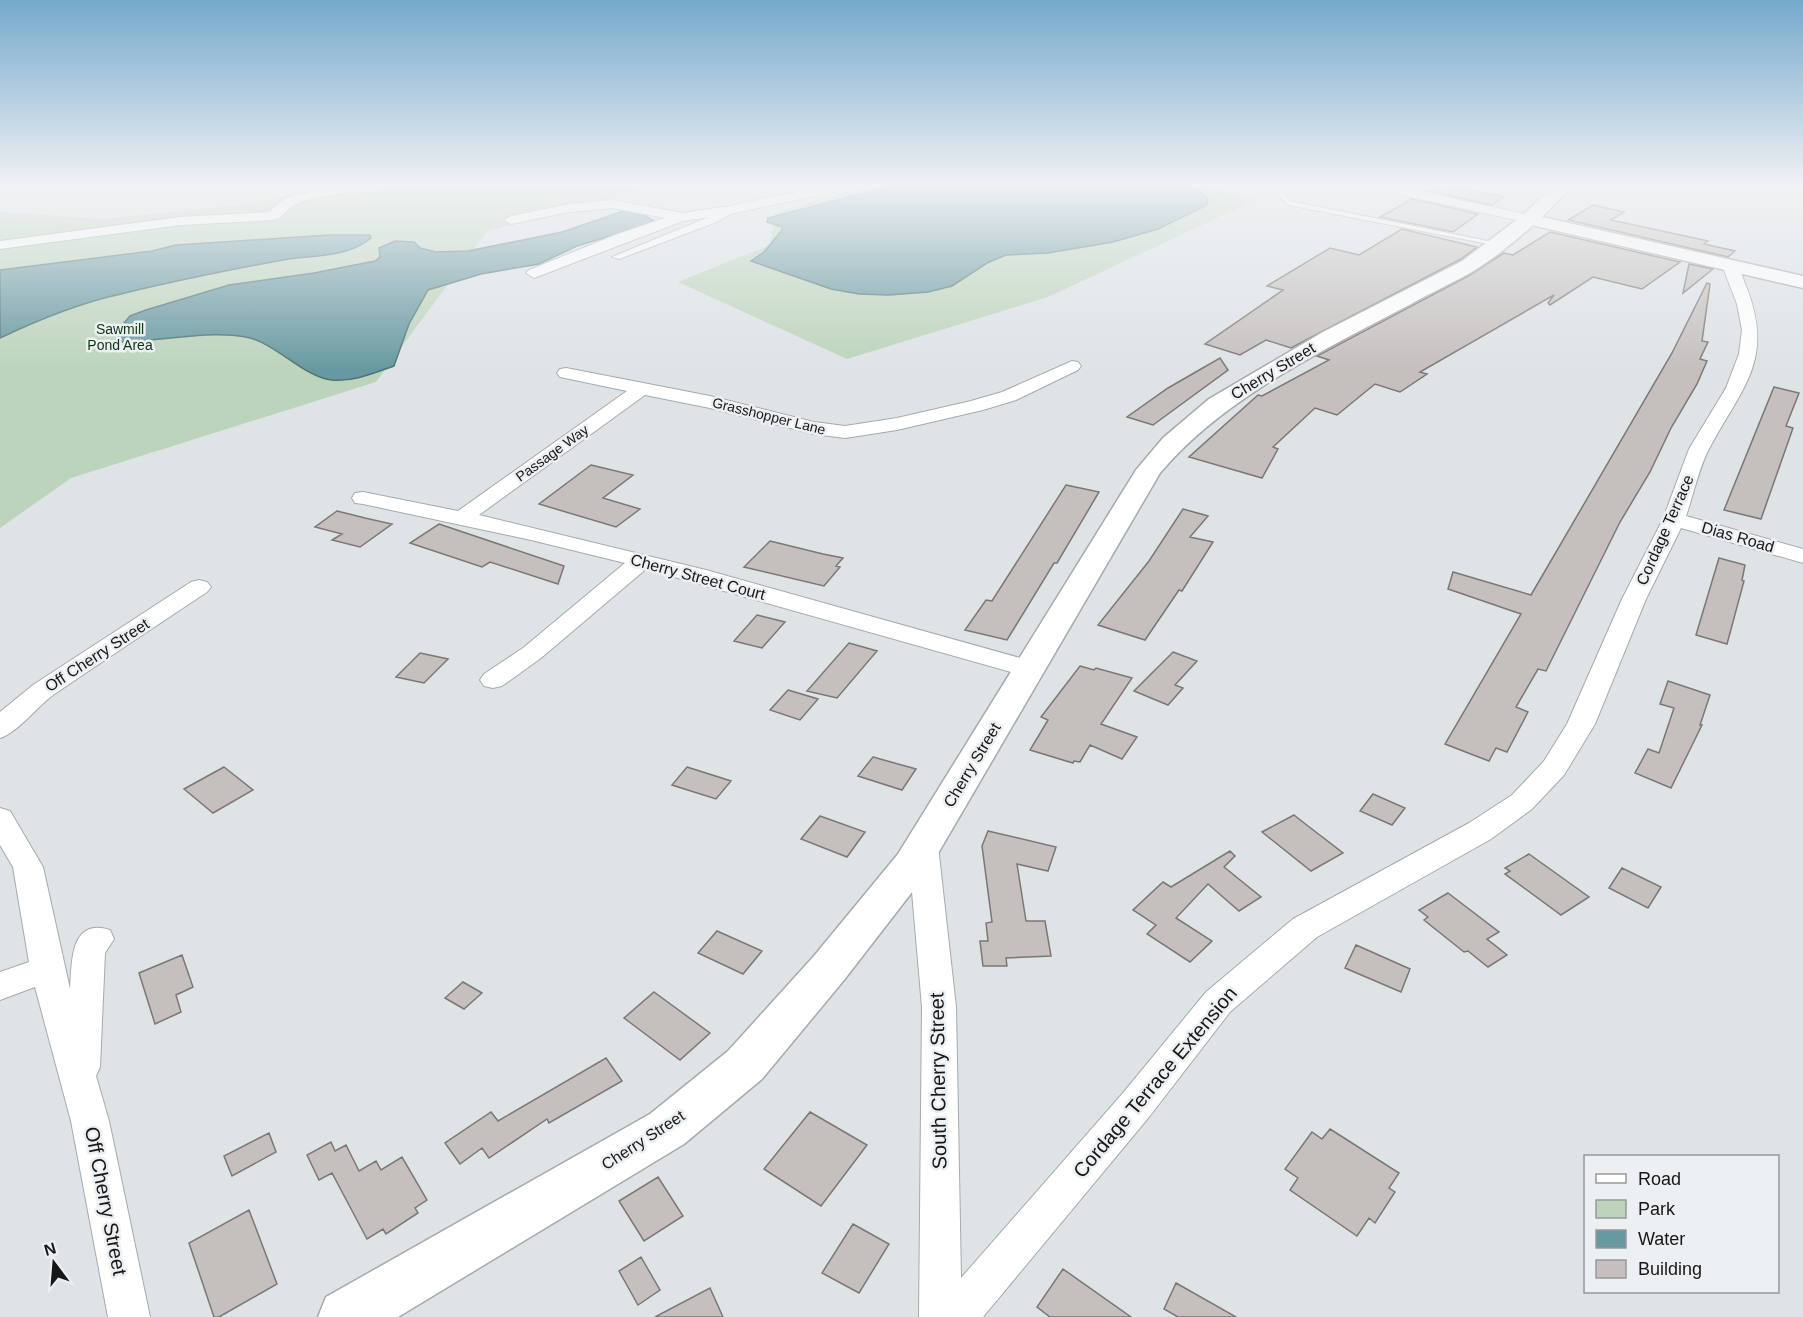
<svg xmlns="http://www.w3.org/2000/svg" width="1803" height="1317" font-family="Helvetica,sans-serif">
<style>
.green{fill:#bcd4bb}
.water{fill:#6899a0;stroke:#4f7277;stroke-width:1.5}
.building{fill:#c5c0be;stroke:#7b7775;stroke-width:1.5}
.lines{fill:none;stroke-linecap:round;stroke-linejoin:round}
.service-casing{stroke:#a6aaad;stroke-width:2}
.minor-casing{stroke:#a6aaad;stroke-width:2}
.tertiary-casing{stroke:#a6aaad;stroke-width:3}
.secondary-casing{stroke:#a6aaad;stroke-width:3}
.service{fill:#fff;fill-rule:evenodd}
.minor{fill:#fff;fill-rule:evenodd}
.tertiary{fill:#fff;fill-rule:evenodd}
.secondary{fill:#fff;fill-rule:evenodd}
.labels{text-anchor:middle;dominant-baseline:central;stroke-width:5;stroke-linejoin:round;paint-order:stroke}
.far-park-label{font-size:14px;fill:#09370d;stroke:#ecf0f3}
.far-street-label{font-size:14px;fill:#161718;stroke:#ecf0f3}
.street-label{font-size:16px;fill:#161718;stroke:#ecf0f3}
.near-street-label{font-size:20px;fill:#161718;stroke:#ecf0f3}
</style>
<rect width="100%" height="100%" fill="#dee3e6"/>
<path class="green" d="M340 186H657L487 231 376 382 71 478 0 528V212L104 219 240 205Z
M872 186H1202L1258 199 1048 297 847 359 678 282 770 245 775 214 814 201Z"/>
<path class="water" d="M890 186H1193L1208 199 1207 205 1158 229 1113 242 1048 253 1006 255 987 263 952 286 928 292 889 295 859 294 831 289 751 261 764 252 782 230V227L767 222 768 218Z
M626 210 641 213 654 221 650 224 577 246 539 264 481 274 428 290 409 324 394 366C374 373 353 382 332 380 305 378 276 343 246 337 204 330 158 342 117 342L116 339 128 328 124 323 130 316 146 310 229 285 314 273 375 261 380 257 379 248 395 241 414 242 420 248 436 252 468 251 562 232Z
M329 235H370L371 238C348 258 311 255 283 260 229 270 174 281 121 294 79 303 38 320 0 338V270L152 251 176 245Z"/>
<path class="building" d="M1436 186H1451L1504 197 1492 205 1427 191Z
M1412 199 1478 214 1453 232 1380 217Z
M1593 205 1624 212 1611 220 1708 241 1704 244 1735 251 1728 257 1568 220Z
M1402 229 1477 247 1461 259 1291 348 1266 340 1240 355 1205 344 1283 290 1267 286 1330 248 1359 255Z
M1550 232 1680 262 1642 289 1593 277 1550 305 1548 303 1554 295 1420 372 1427 374 1400 392 1375 384 1337 415 1315 408 1273 447 1278 449 1262 478 1189 457 1258 395 1262 396 1329 360 1317 356 1468 276 1504 253 1513 255Z
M1689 264 1713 269 1683 293Z
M1707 283 1710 284 1702 341 1708 342 1700 359 1707 361 1697 384 1671 428 1650 472 1620 522 1546 671 1538 669 1516 707 1528 712 1507 752 1496 748 1489 761 1445 744 1521 614 1448 589 1453 572 1531 595 1672 353Z
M1220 358 1228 370 1153 425 1127 417 1168 388Z
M1774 387 1799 393 1786 426 1793 428 1761 519 1724 510Z
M591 465 633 475 603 498 640 509 616 527 539 504Z
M1066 485 1099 492 1057 563H1054L1007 640 965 630 986 600 992 601Z
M1183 509 1208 516 1190 537 1213 542 1182 591 1179 590 1145 640 1098 625 1149 561Z
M337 511 365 518 392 524 360 547 332 540 342 534 315 527Z
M439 524 564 566 558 584 490 562 482 567 410 543Z
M770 541 823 554 843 558 836 566 840 567 824 586 744 567Z
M1719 558 1745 565 1742 580 1744 581 1727 644 1696 635Z
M757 615 785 622 762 648 734 641Z
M849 643 877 651 837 698 807 691Z
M1173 652 1197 661 1175 685 1183 688 1168 705 1134 691Z
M420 653 448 659 424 683 396 677Z
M1080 666 1094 670 1096 668 1132 678 1101 724 1137 737 1122 759 1090 745 1080 762 1074 761 1073 763 1030 750 1048 720 1041 717Z
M1668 681 1710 695 1700 725H1702L1671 788 1635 773 1648 749 1659 753 1674 708 1660 704Z
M788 690 818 699 800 720 770 710Z
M873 757 916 769 902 790 858 776Z
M224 767 253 790 213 813 184 789Z
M687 767 731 781 716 799 672 785Z
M1373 794 1405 808 1392 825 1360 811Z
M1294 815 1308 826 1343 853 1311 871 1262 832Z
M820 816 865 832 847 857 801 839Z
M988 831 1056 847 1048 871 1017 864 1026 921H1045L1051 956 1006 958 1007 966H983L980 941H988L986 923 992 922 982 846Z
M1230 851 1235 856 1224 867 1261 897 1239 911 1208 884 1176 918 1212 941 1190 962 1147 934 1156 925 1133 910 1163 882 1171 887Z
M1529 854 1589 897 1561 915 1505 874 1510 871 1505 868Z
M1622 868 1661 887 1648 908 1609 888Z
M1448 893 1499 932 1487 939 1507 955 1488 967 1468 951 1464 952 1424 920 1428 917 1419 910Z
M717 931 762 951 743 974 698 953Z
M1356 945 1410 969 1401 992 1345 968Z
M182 955 193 987 176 995 181 1012 155 1024 139 973Z
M463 982 482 993 464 1009 445 998Z
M654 992 710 1033 680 1060 624 1018Z
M606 1058 622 1081 549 1123 547 1119 489 1158 482 1148 460 1164 445 1143 491 1112 498 1121Z
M810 1112 867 1145 821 1206 764 1169Z
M1330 1129 1399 1173 1389 1188 1395 1192 1375 1223 1369 1218 1357 1236 1290 1190 1298 1178 1285 1169 1312 1132 1322 1139Z
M269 1133 276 1152 232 1176 224 1156Z
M331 1142 335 1151 346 1145 359 1171 376 1161 381 1170 402 1157 427 1200 415 1208 418 1213 386 1234 383 1229 367 1239 332 1173 319 1180 307 1155Z
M658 1177 683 1216 644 1241 619 1201Z
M249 1210 277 1284 219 1317H214L189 1243Z
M853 1224 889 1244 859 1293 822 1273Z
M641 1257 660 1290 638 1305 619 1271Z
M1063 1269 1131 1317H1050L1037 1307Z
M1176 1283 1236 1317H1178L1164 1309Z
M710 1288 723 1317H655Z"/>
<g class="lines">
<g class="service-casing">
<path id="service" d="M1243 186 1282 191 1290 201 1503 244 1499 246 1288 205 1278 194Z
M733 207 740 209 714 223 619 259 612 257Z"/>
</g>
<g class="minor-casing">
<path id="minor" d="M339 186H383C373 195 350 192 337 194 324 196 308 198 296 204 287 208 283 218 273 220L180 225 0 249V241L180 217 269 212 284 199 297 194Z
M825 186H849L842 190 730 214 683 221 534 278 526 273 529 270 615 235 665 218 613 208 569 212 511 224 504 220 511 216 569 204 613 200 682 213 730 206Z
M1372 186H1396L1529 215 1536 219 1529 223 1379 190Z
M1730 260C1740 263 1742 277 1746 286 1775 359 1743 386 1710 447 1699 467 1694 493 1686 516L1803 549V563L1681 528 1646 599 1595 724 1564 775 1532 809 1491 839 1317 937 1230 1012 1149 1117 983 1317H919L922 1007 908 846 912 838 923 835 934 838 938 846 956 1007 961 1278 1123 1093 1206 992 1293 919 1469 823 1512 795 1544 761 1567 724 1622 599 1663 519 1689 449 1726 388 1739 354 1742 330 1737 304 1722 265Z
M1072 361 1078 362 1081 366 1078 370 1016 400 983 410 897 430 845 438 814 434 710 408 645 395 479 515 706 570 1038 663 1042 669 1038 675 1029 677 646 569 541 658 502 686 493 688 484 686 480 680 484 674 523 648 625 563 531 540 363 504 355 503 352 498 355 493 363 492 458 511 627 391 560 377 557 373 560 369 566 368 710 396 814 422 845 426 897 418 971 401 1002 392Z
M199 580 207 582 211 587 207 592C156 626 104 660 53 695 37 707 17 733 0 738V712L33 685 191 582Z
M0 808 10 811 43 867 70 989C72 962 70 917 110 930L114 939 105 953 100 1067 96 1076 109 1121 150 1317H108L71 1121 35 987 0 1000V972L29 962 13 867 0 845Z"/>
</g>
<g class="tertiary-casing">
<path id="tertiary" d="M1529 214 1803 276V288L1523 223 1520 219 1523 215Z"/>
</g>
<g class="secondary-casing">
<path id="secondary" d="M1553 186H1570C1551 213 1504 252 1475 270 1455 282 1432 292 1411 304 1324 350 1224 397 1160 473L926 874 844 980 762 1079 684 1144 398 1317H318L326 1297 650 1114 728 1051 814 956 898 854 1136 470 1163 438 1209 399 1323 332 1462 261 1523 215Z"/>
</g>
<use href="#service" class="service"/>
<use href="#minor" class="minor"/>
<use href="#tertiary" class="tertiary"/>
<use href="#secondary" class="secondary"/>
</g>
<linearGradient id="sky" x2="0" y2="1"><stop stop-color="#75a9cb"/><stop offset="0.5" stop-color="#f0f2f4"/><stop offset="1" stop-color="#f0f2f4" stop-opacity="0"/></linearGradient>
<rect width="1803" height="370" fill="url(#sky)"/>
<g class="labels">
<g class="far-park-label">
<text x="120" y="329">Sawmill<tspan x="120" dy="16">Pond Area</tspan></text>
</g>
<g class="far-street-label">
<text transform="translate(769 416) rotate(14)">Grasshopper Lane</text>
<text transform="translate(552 453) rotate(-36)">Passage Way</text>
</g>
<g class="street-label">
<text transform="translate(1273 371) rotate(-31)">Cherry Street</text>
<text transform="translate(1665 530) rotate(-66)">Cordage Terrace</text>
<text transform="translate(1738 537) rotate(16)">Dias Road</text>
<text transform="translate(698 577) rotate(15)">Cherry Street Court</text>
<text transform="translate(97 655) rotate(-33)">Off Cherry Street</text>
<text transform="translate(972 765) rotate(-59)">Cherry Street</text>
<text transform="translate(643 1140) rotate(-33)">Cherry Street</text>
</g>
<g class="near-street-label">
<text transform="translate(938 1081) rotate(-91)">South Cherry Street</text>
<text transform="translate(1155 1082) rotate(-50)">Cordage Terrace Extension</text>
<text transform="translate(106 1201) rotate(79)">Off Cherry Street</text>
</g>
</g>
<rect x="1584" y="1155" width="195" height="138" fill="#ecf0f3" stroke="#96999b" stroke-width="1.5"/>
<rect x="1596" y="1174" width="30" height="9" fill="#ffffff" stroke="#96999b" stroke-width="1.5"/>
<text x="1638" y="1185" font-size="18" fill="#161718">Road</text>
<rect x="1596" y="1200" width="30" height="18" fill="#bcd4bb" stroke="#96999b" stroke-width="1.5"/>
<text x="1638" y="1215" font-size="18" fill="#161718">Park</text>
<rect x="1596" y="1230" width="30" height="18" fill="#6899a0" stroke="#96999b" stroke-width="1.5"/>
<text x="1638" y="1245" font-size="18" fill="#161718">Water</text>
<rect x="1596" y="1260" width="30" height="18" fill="#c5c0be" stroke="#96999b" stroke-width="1.5"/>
<text x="1638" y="1275" font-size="18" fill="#161718">Building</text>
<g transform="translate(54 1263) rotate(344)" stroke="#ecf0f3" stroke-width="4.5" paint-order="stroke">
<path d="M0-4.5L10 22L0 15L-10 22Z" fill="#161718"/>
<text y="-9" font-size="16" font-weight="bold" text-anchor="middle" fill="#161718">N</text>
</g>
</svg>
